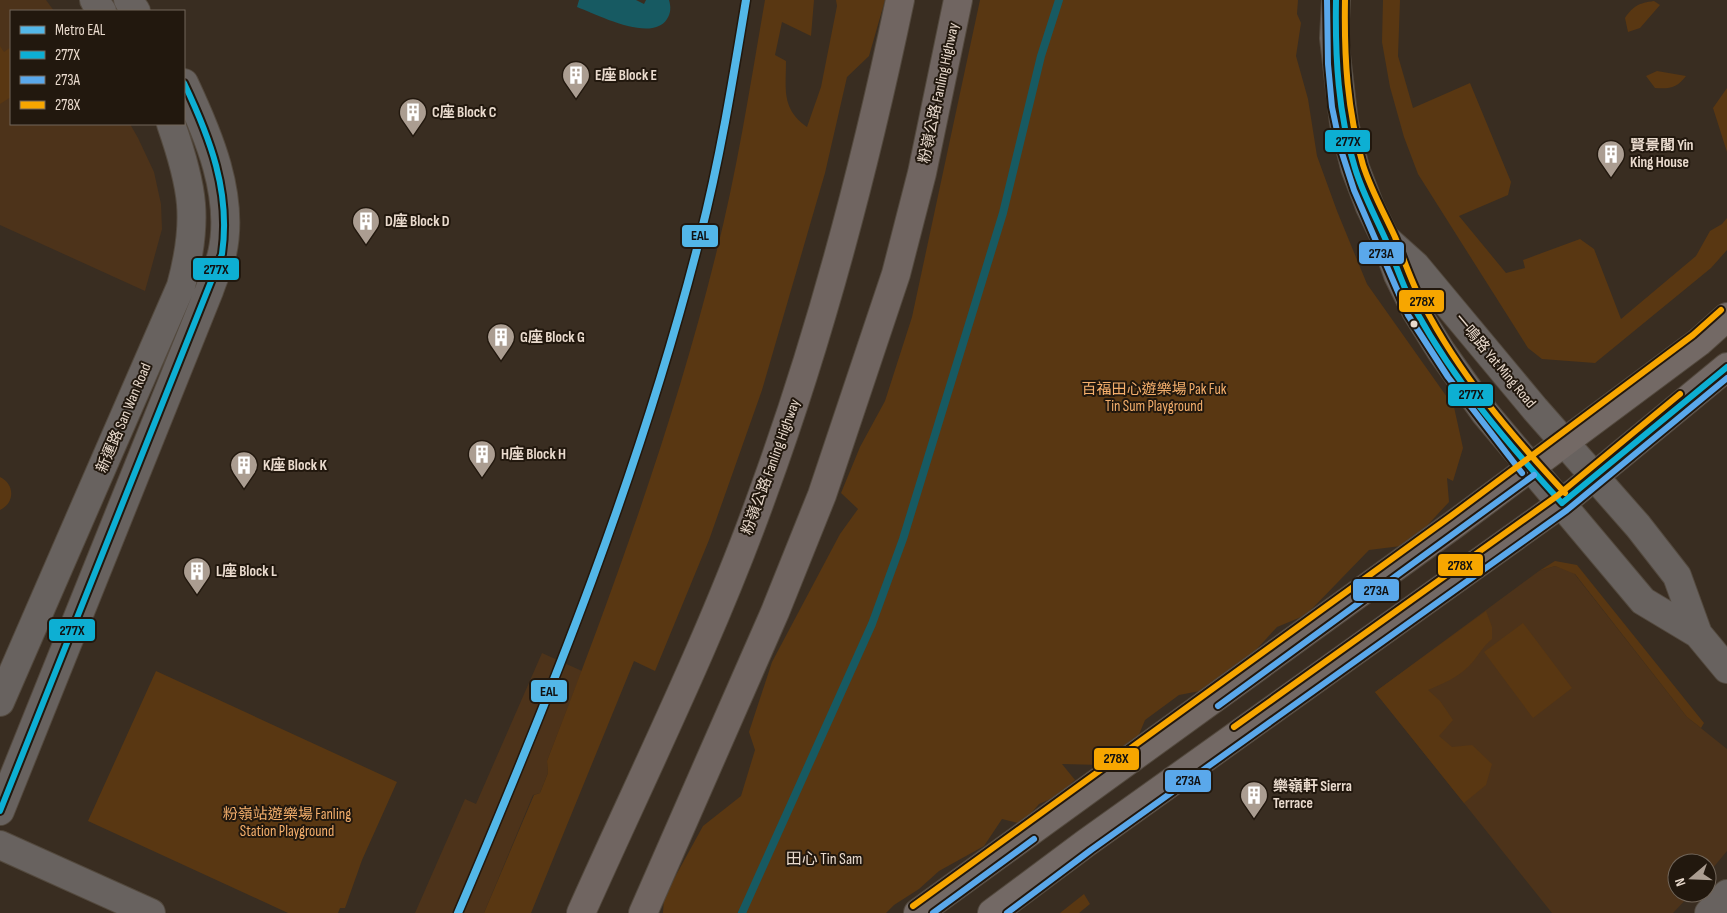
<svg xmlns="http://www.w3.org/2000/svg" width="1727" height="913" font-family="'Sofia Sans Condensed','Noto Sans TC',sans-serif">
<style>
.built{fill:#4d331a}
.green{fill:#593712}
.water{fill:#175a62}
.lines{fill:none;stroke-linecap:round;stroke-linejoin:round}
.stream{stroke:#175a62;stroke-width:8}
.minor-casing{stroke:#53493e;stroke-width:30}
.major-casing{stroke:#53493e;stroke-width:30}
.highway-casing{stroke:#53493e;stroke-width:30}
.minor{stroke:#68625f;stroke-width:28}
.major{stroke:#736965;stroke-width:28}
.highway{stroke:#706561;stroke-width:28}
.bus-1-casing{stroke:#22180e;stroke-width:10}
.bus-2-casing{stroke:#22180e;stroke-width:10}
.bus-3-casing{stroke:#22180e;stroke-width:10}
.bus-1{stroke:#0dafd3;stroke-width:6}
.bus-2{stroke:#5aa8eb;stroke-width:6}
.bus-3{stroke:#f7a600;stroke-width:6}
.metro-1-casing{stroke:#22180e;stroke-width:11}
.metro-1{stroke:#53b7e8;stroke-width:8}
.bus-dot{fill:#e9dacd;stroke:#22180e;stroke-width:2}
.labels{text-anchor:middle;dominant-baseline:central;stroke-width:4;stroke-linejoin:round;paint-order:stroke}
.poi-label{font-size:15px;font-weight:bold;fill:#e9dacd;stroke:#22180e;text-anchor:start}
.street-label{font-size:15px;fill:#e9dacd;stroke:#22180e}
.park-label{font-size:15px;fill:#f5af6c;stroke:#22180e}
.neighbourhood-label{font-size:16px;fill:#e9dacd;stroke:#22180e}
.line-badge{stroke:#22180e;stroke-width:2}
.pale-badge-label{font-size:14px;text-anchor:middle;font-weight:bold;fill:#111}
</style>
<rect width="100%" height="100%" fill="#392d21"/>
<path class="built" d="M0 0H46L54 11H11V124H130L138 138 154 172 161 204 162 229 145 291 0 225Z
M1555 566 1573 572 1687 717 1727 749V851L1707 875V863H1677V893H1692L1673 913H1552L1375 692 1539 571Z
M542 653 582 671 547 761 548 773 540 793 533 795 484 913H415L465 799 476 804Z"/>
<path class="green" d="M765 0H814L811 36 782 22 775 55 786 61C786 89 781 109 807 127L821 87 837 6 836 0H885L869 56 847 77 825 173 762 390 709 540 655 671 634 661 531 913H484L534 795 540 793 548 773 547 761C611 596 672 430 715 258 737 173 750 86 765 0Z
M980 0H1298L1297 14 1301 23 1296 56 1308 99 1317 156 1337 211 1367 284 1454 407 1463 448 1453 481 1447 478 1449 502 1409 545 1369 550 1306 615 1277 627 1243 664 1205 690 1179 695 1145 720 1138 737 1102 765 1062 764 1075 780 1057 796 1039 804 1022 824 1002 819 984 846 939 871 919 889 894 905 886 913H663L664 897 703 826 741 796 755 750 749 732 772 662 840 534 858 509 841 493 860 447 885 401 912 317Z
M1383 0H1400L1398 56 1413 108 1470 83 1511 182 1508 195 1459 216 1506 273 1525 268 1523 260 1580 239 1594 249 1621 319 1696 256 1710 231 1722 224 1727 218V250L1711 268 1595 363 1542 359 1528 348 1418 174 1404 137 1390 87 1382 42Z
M1654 1 1660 5 1640 28 1628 32 1625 18C1633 6 1639 3 1654 1Z
M0 46 4 52 11 47V97L0 104Z
M1657 71 1686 76C1677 88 1670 89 1655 88L1646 76Z
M1727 88V152L1713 108Z
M0 477C15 484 15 503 0 510Z
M1555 561 1577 565 1704 723 1701 728 1687 717 1575 574 1555 566 1539 571Z
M1486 611 1492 627V639C1481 648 1478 657 1469 666 1457 678 1444 683 1428 690L1440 701 1453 720 1439 736 1452 747 1472 745 1492 764 1486 785 1464 803 1375 692Z
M1523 623 1572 688 1533 718 1484 652Z
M156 671 397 782 362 860 345 908H340L338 913H288L88 821Z
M1084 894 1090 904 1079 913H1060Z"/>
<path class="water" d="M579 0H636L644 4 646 0H669C671 7 671 13 667 19 652 43 598 15 577 7Z"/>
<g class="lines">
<path class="stream" d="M742 913 872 624 903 539 1003 213 1041 56 1059 0"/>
<g class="minor-casing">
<path id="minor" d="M94 0 102 11
M128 0 136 11
M1336 0 1334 38 1344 123 1355 168 1370 207 1385 238 1398 275 1416 311 1441 351 1485 413 1643 601 1698 634 1727 669
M1387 240 1416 266 1535 409 1638 526 1677 576 1698 634
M0 702 181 286C199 220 193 187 171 124
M0 811 209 291C213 279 219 266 222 254 235 196 208 134 184 83
M0 845 151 913
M1709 913 1727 894"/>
</g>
<g class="major-casing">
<path id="major" d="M918 913 1456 523 1699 342 1727 317
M992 913 1086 843 1562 503 1727 367"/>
</g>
<g class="highway-casing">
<path id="highway" d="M581 913C643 774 712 636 763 493 822 332 865 167 900 0
M643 913 775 612 822 495 896 274 922 173 958 0"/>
</g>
<use href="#minor" class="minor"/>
<use href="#major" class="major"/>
<use href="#highway" class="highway"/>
<g class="bus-1-casing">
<path id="bus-1" d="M1336 0C1335 57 1338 114 1355 168 1363 195 1377 219 1388 245 1397 267 1404 290 1416 311 1455 382 1508 444 1562 503
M1562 503 1727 367
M0 811 222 254C231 192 210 138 184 83"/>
</g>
<g class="bus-2-casing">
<path id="bus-2" d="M1327 0 1328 64 1332 107 1341 150 1354 190 1408 315 1448 377 1522 473
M1218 706 1534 475
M933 913 1034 839
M1007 913 1091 850 1567 510 1727 378"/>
</g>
<g class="bus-3-casing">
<path id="bus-3" d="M1345 0C1344 56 1347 111 1363 165 1371 190 1384 213 1395 237 1404 259 1411 282 1423 304 1459 374 1511 435 1565 493
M1234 727 1557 496 1680 394
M913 906 1451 516 1693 335 1721 310"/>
</g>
<use href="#bus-1" class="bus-1"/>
<use href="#bus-2" class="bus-2"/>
<use href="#bus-3" class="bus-3"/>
<g class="metro-1-casing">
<path id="metro-1" d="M458 913C552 692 641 470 700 237 720 159 733 79 746 0"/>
</g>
<use href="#metro-1" class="metro-1"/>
</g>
<defs>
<g id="building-pin" transform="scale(1.4375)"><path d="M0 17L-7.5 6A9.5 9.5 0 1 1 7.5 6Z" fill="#ab9d91" stroke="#22180e"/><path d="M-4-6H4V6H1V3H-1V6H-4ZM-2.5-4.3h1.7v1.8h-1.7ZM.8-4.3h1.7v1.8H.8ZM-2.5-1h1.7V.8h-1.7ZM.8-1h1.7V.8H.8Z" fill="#fff"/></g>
</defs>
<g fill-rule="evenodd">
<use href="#building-pin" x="576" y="75"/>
<use href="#building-pin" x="413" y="112"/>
<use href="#building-pin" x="1611" y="154"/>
<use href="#building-pin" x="366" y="221"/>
<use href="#building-pin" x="501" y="337"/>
<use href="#building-pin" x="482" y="454"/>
<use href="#building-pin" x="244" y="465"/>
<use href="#building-pin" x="197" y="571"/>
<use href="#building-pin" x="1254" y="795"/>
</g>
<circle class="bus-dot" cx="1414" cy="324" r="4.5"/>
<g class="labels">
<g class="poi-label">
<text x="595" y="75">E座 Block E</text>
<text x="432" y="112">C座 Block C</text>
<text x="1630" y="145">賢景閣 Yin<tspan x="1630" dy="17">King House</tspan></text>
<text x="385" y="221">D座 Block D</text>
<text x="520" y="337">G座 Block G</text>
<text x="501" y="454">H座 Block H</text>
<text x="263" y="465">K座 Block K</text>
<text x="216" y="571">L座 Block L</text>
<text x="1273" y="786">樂嶺軒 Sierra<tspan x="1273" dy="17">Terrace</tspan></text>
</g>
<g class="street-label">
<text transform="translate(939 93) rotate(-78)">粉嶺公路 Fanling Highway</text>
<text transform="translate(1495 361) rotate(50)">一鳴路 Yat Ming Road</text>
<text transform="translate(124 418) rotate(-67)">新運路 San Wan Road</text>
<text transform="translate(771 467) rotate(-70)">粉嶺公路 Fanling Highway</text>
</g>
<g class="park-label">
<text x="1154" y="389">百福田心遊樂場 Pak Fuk<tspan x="1154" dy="17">Tin Sum Playground</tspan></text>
<text x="287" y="814">粉嶺站遊樂場 Fanling<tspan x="287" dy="17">Station Playground</tspan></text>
</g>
<g class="neighbourhood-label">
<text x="824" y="859">田心 Tin Sam</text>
</g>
</g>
<g class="line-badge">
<rect x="1324" y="129" width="47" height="24" rx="5" fill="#0dafd3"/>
<rect x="681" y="224" width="38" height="24" rx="5" fill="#53b7e8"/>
<rect x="1358" y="241" width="47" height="24" rx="5" fill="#5aa8eb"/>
<rect x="192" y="257" width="48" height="24" rx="5" fill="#0dafd3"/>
<rect x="1398" y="289" width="47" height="24" rx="5" fill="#f7a600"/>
<rect x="1447" y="383" width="47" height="24" rx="5" fill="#0dafd3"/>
<rect x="1437" y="553" width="47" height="24" rx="5" fill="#f7a600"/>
<rect x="1352" y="578" width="48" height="24" rx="5" fill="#5aa8eb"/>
<rect x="48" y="618" width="48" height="24" rx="5" fill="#0dafd3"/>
<rect x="530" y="679" width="38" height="24" rx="5" fill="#53b7e8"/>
<rect x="1093" y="747" width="47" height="24" rx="5" fill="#f7a600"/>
<rect x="1164" y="769" width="48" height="24" rx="5" fill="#5aa8eb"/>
</g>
<g class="pale-badge-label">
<text x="1348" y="146">277X</text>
<text x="700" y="240">EAL</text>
<text x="1381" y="258">273A</text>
<text x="216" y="274">277X</text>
<text x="1422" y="306">278X</text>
<text x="1471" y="399">277X</text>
<text x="1460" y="570">278X</text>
<text x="1376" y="595">273A</text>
<text x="72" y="635">277X</text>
<text x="549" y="696">EAL</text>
<text x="1116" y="763">278X</text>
<text x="1188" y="785">273A</text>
</g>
<rect x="10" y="10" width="175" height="115" fill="#22180e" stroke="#72665a"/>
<rect x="20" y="26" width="25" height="8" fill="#53b7e8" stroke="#72665a"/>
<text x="55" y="35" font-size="15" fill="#e9dacd">Metro EAL</text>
<rect x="20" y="51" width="25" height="8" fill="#0dafd3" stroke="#72665a"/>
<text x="55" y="60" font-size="15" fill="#e9dacd">277X</text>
<rect x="20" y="76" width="25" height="8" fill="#5aa8eb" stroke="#72665a"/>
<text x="55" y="85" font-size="15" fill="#e9dacd">273A</text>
<rect x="20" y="101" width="25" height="8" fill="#f7a600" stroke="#72665a"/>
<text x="55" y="110" font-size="15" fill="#e9dacd">278X</text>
<g transform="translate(1692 878) rotate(251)"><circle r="24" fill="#22180e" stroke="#72665a"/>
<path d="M0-4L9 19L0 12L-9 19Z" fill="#ab9d91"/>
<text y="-8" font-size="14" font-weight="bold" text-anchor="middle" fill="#e9dacd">N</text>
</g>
</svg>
